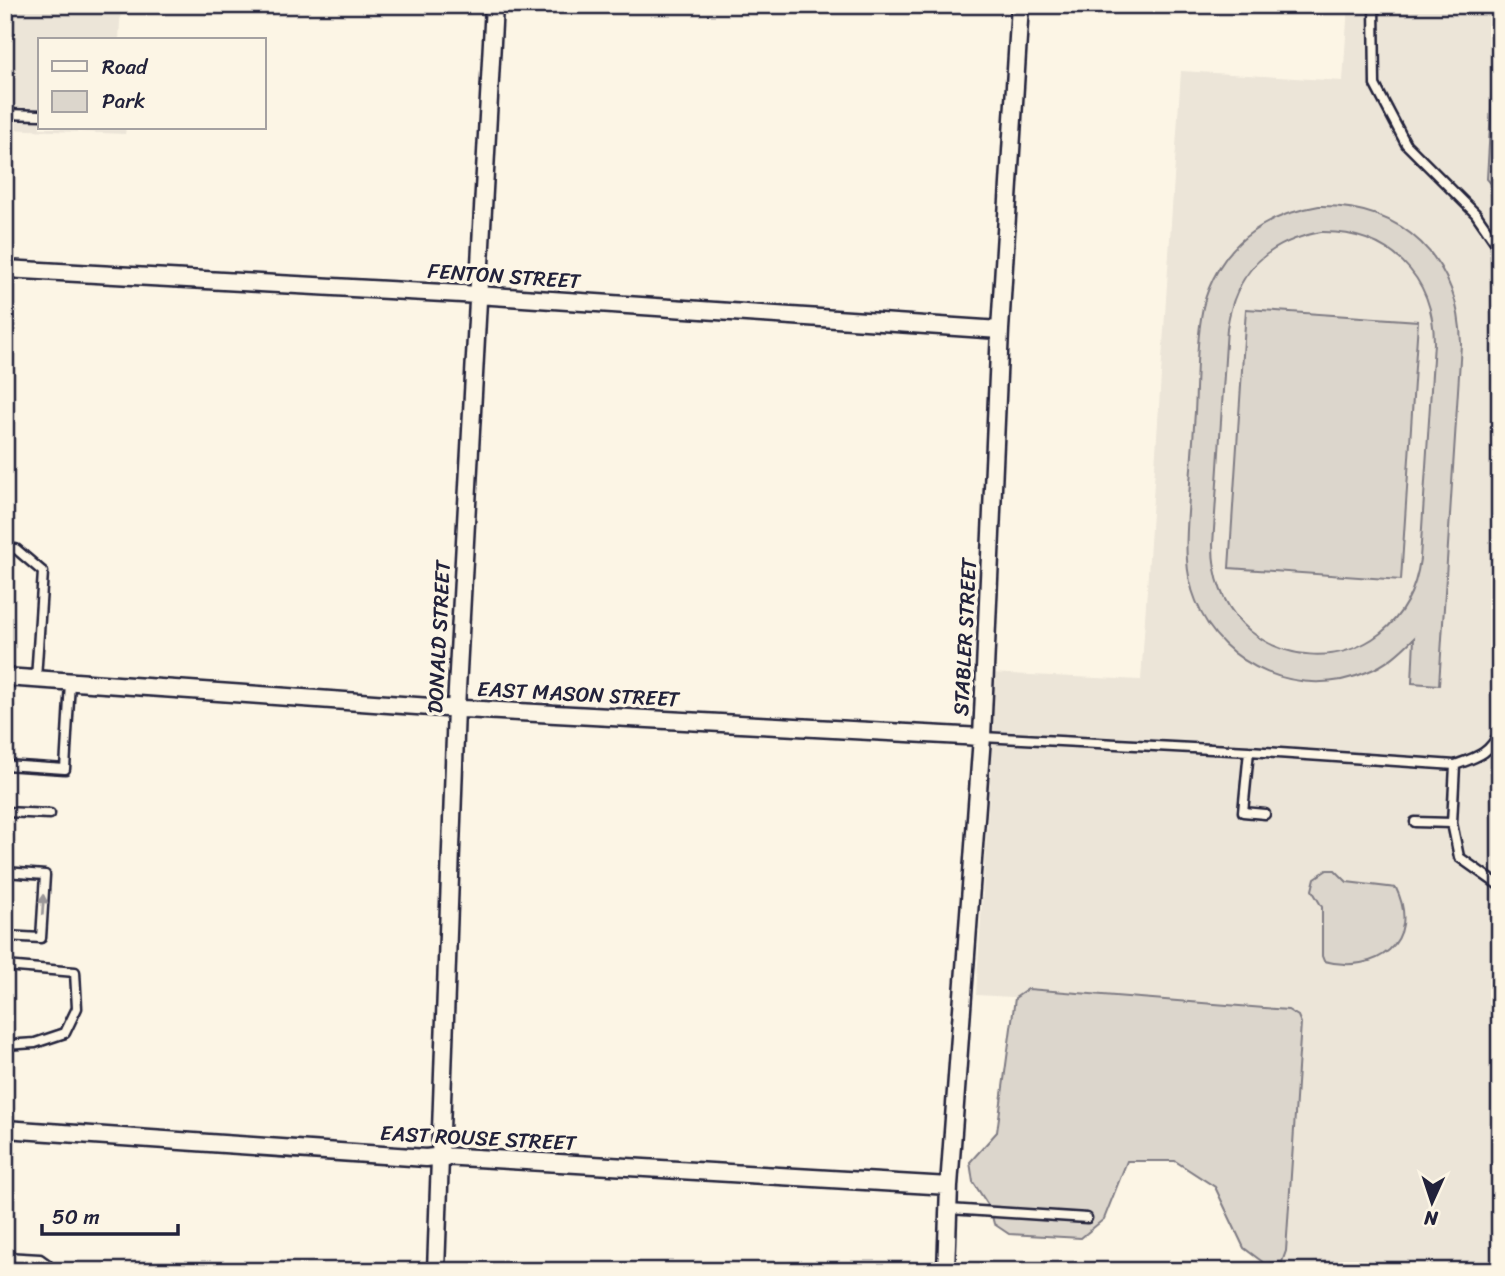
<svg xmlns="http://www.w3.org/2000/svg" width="1505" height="1276" font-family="Sriracha,sans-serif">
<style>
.built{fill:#ece5d8}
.green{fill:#dcd6cc;stroke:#7f7c84;stroke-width:2;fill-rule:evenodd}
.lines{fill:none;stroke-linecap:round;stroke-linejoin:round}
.service-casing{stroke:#22223b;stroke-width:13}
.minor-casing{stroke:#22223b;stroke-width:21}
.service{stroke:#fcf5e5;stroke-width:8}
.minor{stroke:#fcf5e5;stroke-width:16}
.oneway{fill:#9a9698}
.labels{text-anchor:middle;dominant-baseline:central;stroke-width:7;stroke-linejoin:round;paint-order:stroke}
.street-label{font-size:21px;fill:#22223b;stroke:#fcf5e5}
</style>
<rect width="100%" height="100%" fill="#fcf5e5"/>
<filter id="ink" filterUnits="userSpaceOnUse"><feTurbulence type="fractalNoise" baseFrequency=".0143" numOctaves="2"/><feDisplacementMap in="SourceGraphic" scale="14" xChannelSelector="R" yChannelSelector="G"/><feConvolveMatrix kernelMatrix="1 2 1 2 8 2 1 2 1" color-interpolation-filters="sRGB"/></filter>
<g filter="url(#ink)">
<path class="built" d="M5 5H121L119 40H40V128H126L125 134 5 129Z
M1348 5H1500V1271H1270L1284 1012 976 995 991 763 989 673 1141 680 1181 71 1343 81Z"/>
<path class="green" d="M1497 5H1500V194L1487 179Z
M1319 206C1404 205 1459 259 1461 344L1439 685 1412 683 1414 638C1400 652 1386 665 1367 672 1302 700 1222 668 1196 601 1182 567 1187 532 1189 497 1191 469 1193 441 1195 412 1197 378 1196 341 1203 307 1206 293 1212 280 1219 268 1241 231 1277 213 1319 206ZM1321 232C1388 231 1434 275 1434 343L1420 559C1402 695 1213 682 1213 545L1227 328C1235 273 1266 242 1321 232Z
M1246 309 1418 321 1401 580 1229 568Z
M1327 870H1335L1347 882 1396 888C1422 942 1376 975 1324 961L1322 956V907L1312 890 1315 878Z
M1028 989 1288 1010 1298 1016 1301 1023 1286 1251 1282 1262 1264 1263 1244 1248 1215 1187 1175 1161H1127L1104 1219 1081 1238 1009 1234 994 1224 990 1208 973 1182 970 1162 997 1132 1015 998Z"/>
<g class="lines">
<g class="service-casing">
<path id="service" d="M1374 5 1375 85 1406 144 1476 214 1500 249
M5 114 40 115
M5 549H16L43 572 36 679
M982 737 1249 751 1455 765C1477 757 1490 754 1500 731
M1249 751 1243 812 1265 814
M5 765 65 769 70 682
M5 812 50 814
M1415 822 1452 823 1455 765
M1452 823 1459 857 1500 886
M5 872 45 875 41 938 5 936
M5 966 75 972 77 1008 65 1033 35 1043 5 1045
M949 1209 1087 1218
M5 1257 40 1259 47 1264 48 1271"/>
</g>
<g class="minor-casing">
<path id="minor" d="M5 269 462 294 1000 330
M5 677 445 708 982 737
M5 1129 426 1158 442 1156 949 1186
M436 1271 456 708 494 5
M946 1271 949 1186 982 737 1000 330 1020 5"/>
</g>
<use href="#service" class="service"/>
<use href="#minor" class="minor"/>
</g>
<defs><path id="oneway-solid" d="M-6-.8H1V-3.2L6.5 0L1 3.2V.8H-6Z" transform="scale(1.75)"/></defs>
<use class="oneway" href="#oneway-solid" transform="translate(43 905) rotate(-86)"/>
</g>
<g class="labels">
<g class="street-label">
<text transform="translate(504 276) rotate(4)">FENTON STREET</text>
<text transform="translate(439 637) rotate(-87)">DONALD STREET</text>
<text transform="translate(965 637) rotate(-87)">STABLER STREET</text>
<text transform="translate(578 694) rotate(3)">EAST MASON STREET</text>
<text transform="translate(478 1138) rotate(3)">EAST ROUSE STREET</text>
</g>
</g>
<rect width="1505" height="1276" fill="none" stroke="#fcf5e5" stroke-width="28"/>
<rect x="14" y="14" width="1477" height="1248" fill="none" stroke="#22223b" stroke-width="2.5" filter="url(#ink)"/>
<rect x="38" y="38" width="228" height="91" fill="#fcf5e5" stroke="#a5a1a1" stroke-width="2"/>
<rect x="52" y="61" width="35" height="10" fill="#fcf5e5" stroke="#a5a1a1" stroke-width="2"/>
<text x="102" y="74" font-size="21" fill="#22223b">Road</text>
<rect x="52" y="91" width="35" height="21" fill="#dcd6cc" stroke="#a5a1a1" stroke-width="2"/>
<text x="102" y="108" font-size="21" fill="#22223b">Park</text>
<g transform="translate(1432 1202) rotate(183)" stroke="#fcf5e5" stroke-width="5" paint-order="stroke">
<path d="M0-5L12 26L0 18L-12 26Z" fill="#22223b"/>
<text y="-10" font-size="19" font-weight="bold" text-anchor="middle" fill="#22223b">N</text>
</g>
<path d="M42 1224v10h136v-10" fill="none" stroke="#22223b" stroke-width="3.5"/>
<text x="52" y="1224" font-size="21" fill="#22223b" stroke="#fcf5e5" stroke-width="5" paint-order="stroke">50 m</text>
</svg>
